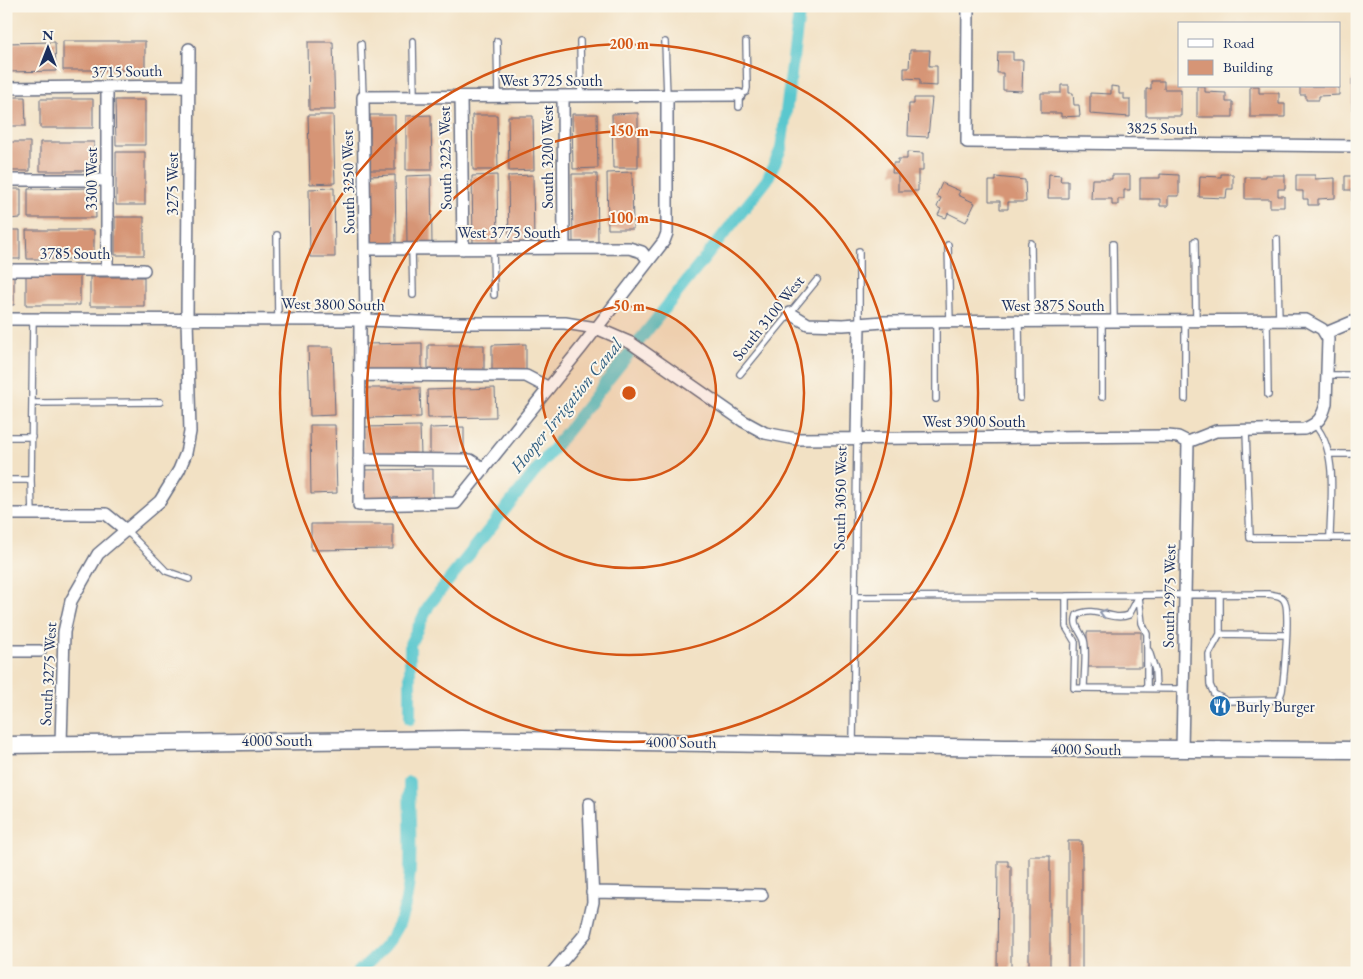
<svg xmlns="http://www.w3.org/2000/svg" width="1363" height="979" font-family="'EB Garamond',serif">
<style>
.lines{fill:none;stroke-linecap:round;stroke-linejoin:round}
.canal{stroke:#5ac7ce;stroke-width:12}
.building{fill:#d69576}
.service-casing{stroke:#666d82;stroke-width:8}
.minor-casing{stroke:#666d82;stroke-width:14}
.secondary-casing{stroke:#666d82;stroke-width:19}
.service{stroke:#fff;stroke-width:5.5}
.minor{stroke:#fff;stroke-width:11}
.secondary{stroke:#fff;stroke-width:16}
.oneway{stroke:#8d97ae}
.ring{fill:none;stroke:#d45514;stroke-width:2.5}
.labels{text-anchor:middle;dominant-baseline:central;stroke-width:4;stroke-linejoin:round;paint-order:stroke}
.street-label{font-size:16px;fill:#1b2f5e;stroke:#fbf7ec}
.poi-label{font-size:16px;fill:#1b2f5e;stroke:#fbf7ec;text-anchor:start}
.water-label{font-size:18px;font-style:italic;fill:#2e5d80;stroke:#fbf7ec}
.centre{fill:#d45514;stroke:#fbf7ec;stroke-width:2.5}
.ring-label{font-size:15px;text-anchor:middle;font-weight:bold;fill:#d45514;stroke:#fbf7ec;stroke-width:4;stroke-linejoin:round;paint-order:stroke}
</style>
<rect width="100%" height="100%" fill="#fbf7ec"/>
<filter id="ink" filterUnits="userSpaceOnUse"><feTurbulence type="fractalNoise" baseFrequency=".02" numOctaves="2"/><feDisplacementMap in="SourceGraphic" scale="10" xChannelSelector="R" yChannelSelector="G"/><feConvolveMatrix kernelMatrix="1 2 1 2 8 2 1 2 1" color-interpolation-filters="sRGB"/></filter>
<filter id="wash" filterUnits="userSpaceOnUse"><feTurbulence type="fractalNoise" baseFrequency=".0096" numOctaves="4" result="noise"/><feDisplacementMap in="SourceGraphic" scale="20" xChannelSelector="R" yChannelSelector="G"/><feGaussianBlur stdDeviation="1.12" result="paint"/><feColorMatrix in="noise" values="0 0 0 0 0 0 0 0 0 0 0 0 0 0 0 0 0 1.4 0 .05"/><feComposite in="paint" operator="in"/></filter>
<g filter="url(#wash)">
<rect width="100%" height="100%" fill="#f2e1c4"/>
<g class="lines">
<path class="canal" d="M410 719V644L429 605 767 180 781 149 800 6
M357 973C371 960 387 947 396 930 417 889 409 827 409 782"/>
</g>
<g id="blocks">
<path class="building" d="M63 41H145V70H63Z
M55 42 56 71 6 72V43Z
M308 42H333L335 110H309Z
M910 50H930L929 66H937V86L920 85V79L904 78V68H909Z
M998 52H1013V60H1023L1022 91 1003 90V73H997Z
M1352 79H1357V110H1352Z
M1151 81H1164V89H1181V116H1146V89H1151Z
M1061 85H1069V93H1073L1074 105H1079L1080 116 1061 117V113H1041V93H1061Z
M1111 86 1119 87V94H1124V99H1130V117L1090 114V93L1111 94Z
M1197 86H1205V92L1226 93V102H1233V117H1197Z
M1250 86H1259V93H1279V104H1285V117H1250Z
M1300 86H1339V95L1319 96V100H1306V95H1300Z
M6 97H25L26 126H6Z
M914 98H932L928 137 908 136 909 104H914Z
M40 99H93V128H40Z
M115 100H145V145H116Z
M638 113V168H613L612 114Z
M572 114H597L598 168 573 169Z
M308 115H333L335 183 310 184Z
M370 115H395V170H370Z
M431 115 432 170H406V116Z
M472 115H497L498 170H473Z
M508 116H533L534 170 509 171Z
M6 142H30V171H6Z
M40 142H94V171H40Z
M116 152H145V205H116Z
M907 152 923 153V171H918V191H898V173H892L893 163H898V159H907Z
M632 172 633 229H608L607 173Z
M572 174H597L598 242 573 243Z
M1049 174 1061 175 1060 181H1068V198H1048Z
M1160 174 1179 175V196H1168V206H1160V199H1140V178H1160Z
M1221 174H1233V189H1227L1226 198 1199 197 1200 176 1221 177Z
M395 175 396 244H371L369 176Z
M431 175 432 244H407L406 176Z
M497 175 498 244H473L472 176Z
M533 175 534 244H509L508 176Z
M1112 175H1130V190H1124V199H1118V205H1112V199H1091L1092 179H1112Z
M1266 175H1285V189H1278V196H1284V207H1270V199H1245V177H1266Z
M1296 175H1315V179L1335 178V198L1318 199V205H1308V199H1303V191H1296Z
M1345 176H1357V201H1352V190H1345Z
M996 177 1025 180 1026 202H1008V209H1000V201H989V181H996Z
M942 183 960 191 958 195 975 203 966 222 948 213 946 218 938 215 941 209 937 207 941 198 936 196Z
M95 188 96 218H28V189Z
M334 188 335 257H310L309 189Z
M6 189H21V218L6 219Z
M115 217H144V255H115Z
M6 230H20V259H6Z
M26 230H94V259H27Z
M6 276H14V305H6Z
M26 276H80V305H26Z
M90 277H144V306H90Z
M422 343V373H365L364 344Z
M526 344V372H492V345Z
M428 345H484V372L428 373Z
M308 347H333L335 415 310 416Z
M363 388H420L421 417 363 418Z
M495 388 496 417 428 418 427 390Z
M310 425H335L337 493 311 494Z
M420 426 421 455 363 456V427Z
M464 427V455H430V428Z
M433 469V498L363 499V470Z
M311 524H393V549L311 550Z
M1087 632H1141V667H1087Z
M1068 841H1082V973H1068Z
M1029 856H1050V973H1029Z
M998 861H1008V866H1011V973H997Z"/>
</g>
</g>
<g filter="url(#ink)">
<use href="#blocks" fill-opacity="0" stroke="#666d82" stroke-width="1"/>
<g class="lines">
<g class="service-casing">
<path id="service" d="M413 41 414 97
M497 41 498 96
M580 41 581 96
M665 42 667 96
M361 44 363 97
M739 107V95L746 92 747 88 746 42
M277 235 278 320
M1277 239 1279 320
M1195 241 1196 321
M1031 243 1032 322
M1113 244 1114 321
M948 245 950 322
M493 248 494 295
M412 249 413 295
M1267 320 1268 395
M1102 321V397
M1185 321V399
M1019 322 1020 398
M936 323V399
M859 324V251
M740 374 817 280
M1327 375H1357
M32 403 160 402
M1315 425C1339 453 1330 503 1330 538
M1246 431 1250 538H1357
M6 437H32
M1330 454H1357
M6 480H31L32 514
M31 480 33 319
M127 531 166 571 189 579
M1220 595V634L1286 635
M855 597 1066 596
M1139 597 1142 623 1147 634V688
M1149 651 1155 670 1156 688
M1084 688C1084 676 1087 650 1084 640 1080 630 1073 626 1077 615 1095 605 1111 622 1129 615L1139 596
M1184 689 1074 688 1075 642 1066 627V596L1268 594C1274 595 1283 595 1285 602 1290 612 1284 677 1282 691L1279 700 1227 701 1214 694 1210 685 1209 654 1220 634
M853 743 857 438"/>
</g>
<g class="minor-casing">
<path id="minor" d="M968 6 967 142 1357 146
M6 88 188 86
M107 88V270
M563 96 564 248
M461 97 463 249
M6 180H107
M365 249 629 248 642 252 648 260
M6 270H144
M790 313 808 324 843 325 884 322 1306 320 1322 329 1328 339 1326 403C1323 417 1318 424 1304 429L1216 431 1188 442
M6 319 366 320 444 323H565L596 328 631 343 743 421 765 433 796 439 1168 436 1178 437 1188 442
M360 320 359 505 456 503 581 348 664 241 667 233V96
M366 320 363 97 739 95
M1326 333 1357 320
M359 375 526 376 549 388
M857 438 859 324
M359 459 470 460 484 469
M6 514H106L127 531
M6 651H40
M61 744 64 632 71 601 98 554 160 501 179 470 186 453 190 432 187 319 189 49
M1182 750 1188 442
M592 892 762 895
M552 973 586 933 593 902 589 804"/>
</g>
<g class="secondary-casing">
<path id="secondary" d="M6 745 462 739 1005 748 1357 750"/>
</g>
<use href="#service" class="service"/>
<use href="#minor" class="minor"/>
<use href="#secondary" class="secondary"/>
</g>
<defs><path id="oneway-chevron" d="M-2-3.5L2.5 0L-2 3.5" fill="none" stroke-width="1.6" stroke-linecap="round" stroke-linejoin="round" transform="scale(1.25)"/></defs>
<use class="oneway" href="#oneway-chevron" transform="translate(1103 613) rotate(-165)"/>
</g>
<circle cx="629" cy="393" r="87" fill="#d45514" fill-opacity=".12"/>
<g class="ring">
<circle cx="629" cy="393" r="87"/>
<circle cx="629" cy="393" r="175"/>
<circle cx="629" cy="393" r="262"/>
<circle cx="629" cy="393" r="349"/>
</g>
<defs>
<g id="restaurant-disc" transform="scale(1.125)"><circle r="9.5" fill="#1f6fb2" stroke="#fbf7ec"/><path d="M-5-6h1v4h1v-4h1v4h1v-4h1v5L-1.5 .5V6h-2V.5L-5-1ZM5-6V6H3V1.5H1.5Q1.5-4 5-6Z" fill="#fff"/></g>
</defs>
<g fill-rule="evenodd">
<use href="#restaurant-disc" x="1220" y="706"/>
</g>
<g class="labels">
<g class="street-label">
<text transform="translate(127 71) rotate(-1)">3715 South</text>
<text x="551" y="80">West 3725 South</text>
<text transform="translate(1162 128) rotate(1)">3825 South</text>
<text transform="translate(547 157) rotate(-90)">South 3200 West</text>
<text transform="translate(445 158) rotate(-91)">South 3225 West</text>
<text transform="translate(91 179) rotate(-90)">3300 West</text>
<text transform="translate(348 182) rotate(-91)">South 3250 West</text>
<text transform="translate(172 184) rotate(-90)">3275 West</text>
<text x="509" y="232">West 3775 South</text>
<text x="75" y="253">3785 South</text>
<text transform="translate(333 304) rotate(1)">West 3800 South</text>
<text x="1053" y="305">West 3875 South</text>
<text transform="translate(768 318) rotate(-51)">South 3100 West</text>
<text x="974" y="421">West 3900 South</text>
<text transform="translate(840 498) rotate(-89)">South 3050 West</text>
<text transform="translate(1169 596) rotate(-89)">South 2975 West</text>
<text transform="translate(48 674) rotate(-87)">South 3275 West</text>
<text x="277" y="740">4000 South</text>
<text transform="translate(681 742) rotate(1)">4000 South</text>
<text transform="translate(1086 749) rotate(1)">4000 South</text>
</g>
<g class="poi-label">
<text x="1236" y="706">Burly Burger</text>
</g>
<g class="water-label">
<text transform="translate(566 405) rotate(-51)">Hooper Irrigation Canal</text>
</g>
</g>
<circle cx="629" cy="393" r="8" class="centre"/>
<g class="ring-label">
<text x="629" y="49">200 m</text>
<text x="629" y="136">150 m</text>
<text x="629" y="223">100 m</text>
<text x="629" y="311">50 m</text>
</g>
<rect width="1363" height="979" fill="none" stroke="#fbf7ec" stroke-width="25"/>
<rect x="1178" y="22" width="162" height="65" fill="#fbf7ec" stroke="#a1a7b3"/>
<rect x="1188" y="39" width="25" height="8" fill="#ffffff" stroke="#a1a7b3"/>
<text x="1223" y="48" font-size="15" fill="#1b2f5e">Road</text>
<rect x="1188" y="60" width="25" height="15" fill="#d69576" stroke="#a1a7b3"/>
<text x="1223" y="72" font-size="15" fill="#1b2f5e">Building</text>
<g transform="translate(48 48)" stroke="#fbf7ec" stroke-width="4" paint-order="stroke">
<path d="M0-4L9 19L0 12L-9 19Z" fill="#1b2f5e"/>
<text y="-8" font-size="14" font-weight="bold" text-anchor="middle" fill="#1b2f5e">N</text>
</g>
</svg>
